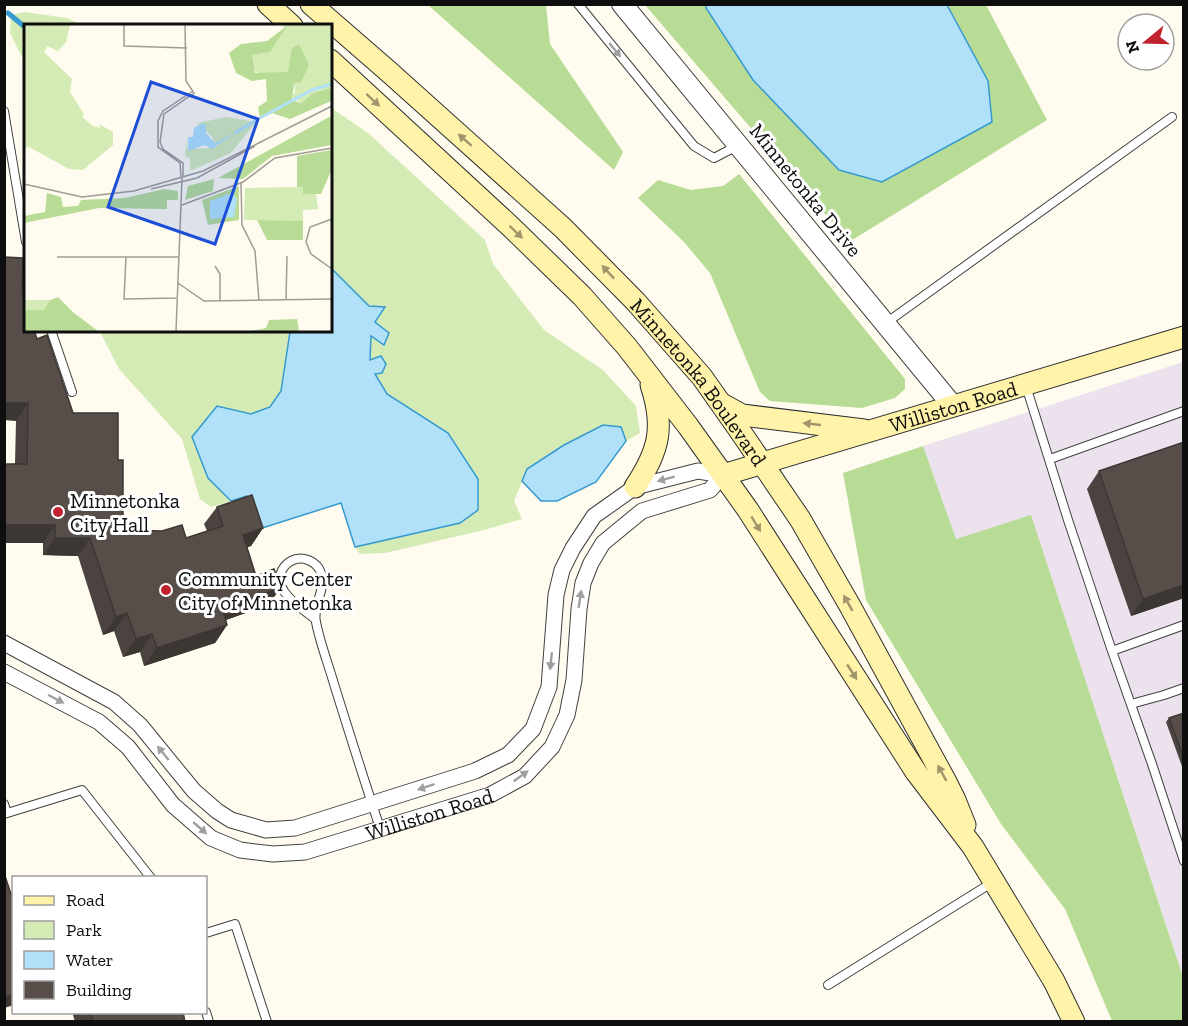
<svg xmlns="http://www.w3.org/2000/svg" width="1188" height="1026" font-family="'Zilla Slab',serif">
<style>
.industrial{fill:#ebe2ed}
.green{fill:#d4ebb6}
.forest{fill:#b8dc95}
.water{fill:#b1e1f8;stroke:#369ad1;stroke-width:1.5}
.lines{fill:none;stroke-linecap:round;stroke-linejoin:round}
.stream{stroke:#369ad1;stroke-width:5}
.service-casing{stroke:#414141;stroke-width:10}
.minor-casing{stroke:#414141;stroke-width:17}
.tertiary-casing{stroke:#414141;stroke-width:22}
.secondary-casing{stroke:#303030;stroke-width:23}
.service{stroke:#fff;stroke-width:8}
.minor{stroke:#fff;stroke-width:15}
.tertiary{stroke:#fff;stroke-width:20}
.secondary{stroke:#fff2a9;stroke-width:21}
.wall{fill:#4b4340}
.shaded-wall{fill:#3d3734}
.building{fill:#574e4a;stroke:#3d3734;stroke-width:1.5}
.oneway{fill:#9f9f9f}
.oneway2{fill:#9f976b}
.poi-dot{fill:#c22130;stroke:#fff;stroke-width:2}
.labels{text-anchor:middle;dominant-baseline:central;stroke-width:6;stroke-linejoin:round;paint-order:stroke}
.street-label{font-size:21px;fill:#0e0e0e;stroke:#fff}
.poi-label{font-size:21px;fill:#0e0e0e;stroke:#fff;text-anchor:start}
.inset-river{fill:none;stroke:#b1e1f8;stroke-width:3}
.inset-road{fill:none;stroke:#9f9c94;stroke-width:1.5}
.view{fill:#1d4ed8;fill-opacity:0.15;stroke:#1d4ed8;stroke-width:3}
.inset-edge{fill:none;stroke:#0e0e0e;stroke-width:3}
</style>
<rect width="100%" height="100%" fill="#fffbee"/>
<path class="industrial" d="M1183 362V977L1031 516 956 540 923 446Z"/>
<path class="green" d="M25 12 67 18 82 25 26 26 25 63 10 33 11 15Z
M330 107 368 133 485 240 493 264 544 330 603 370 636 406 640 433 626 441 621 427 527 469 514 501 522 519 484 530 385 553 360 554 355 547 460 523 478 510 448 433 387 394 374 373 370 361 371 335 375 322 384 307 330 302Z
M99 330H293L290 332 281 391 270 407 251 414 217 407 208 478 231 501 211 507 200 499 182 439 119 369Z"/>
<path class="forest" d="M428 5H546L550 44 623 152 614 170Z
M645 5H706V9L753 80 839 170 882 182 988 81 947 5H986L1047 120 849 242Z
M739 174 905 379V389L895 398 862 408 770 401 760 392 710 273 684 242 638 198 658 180 691 190 723 186Z
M923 446 956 539 1031 515 1183 977V1021H1112L1065 909 1001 824 866 600 843 473Z"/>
<path class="water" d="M706 5H947L988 81 992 122 882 182 839 170 753 80 706 8Z
M330 267 369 306 385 307 375 322 389 333 384 345 371 336 370 360 381 356 386 364 382 373 375 374 387 394 448 433 478 479V510L460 523 355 547 341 503 259 529 247 496 231 501 208 478 192 437 217 406 251 414 270 407 281 391 290 332 293 330H330Z
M603 425 621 427 626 441 596 482 557 501H541L522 481 527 469 564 445Z"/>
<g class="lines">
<path class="stream" d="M8 13 26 28"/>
<g class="service-casing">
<path id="service" d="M578 4 694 146 714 158 737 146
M4 111 26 242
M886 323 1172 117
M51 330 72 392
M1026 386 1068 520 1112 651 1152 764 1184 861
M1050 459 1184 411
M315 619C303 609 276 593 280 575 282 569 285 564 291 561 302 555 317 561 321 573 327 588 312 606 316 622 320 643 328 663 334 684 349 732 364 780 380 828
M1112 651 1184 625
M1131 704 1164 695 1184 688
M4 804 7 813
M4 814 82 790 151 878
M206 933 235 924 267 1022
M828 985 993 882
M206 1012 209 1022"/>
</g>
<g class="minor-casing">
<g id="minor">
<path d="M4 643 114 702 140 725 194 791 217 811 231 820 266 830 295 828 475 771 508 755 533 729 549 687 556 595 562 570 573 548 594 516 635 487 698 471 723 475"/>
<path id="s1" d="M4 672 99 722 128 747 173 805 211 838 240 850 273 854 305 852 490 795 525 776 552 747 567 715 574 680 579 609 583 583 591 563 603 543 642 511 710 490 723 475"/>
</g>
</g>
<g class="tertiary-casing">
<path id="tertiary" d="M622 4 953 406"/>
</g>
<g class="secondary-casing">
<g id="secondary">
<path d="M268 4 292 26"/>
<path id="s2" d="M311 4 388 71 563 228 636 302 702 377 740 431 800 519 850 606 945 780 955 800 965 825"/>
<path d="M330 60 510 226 582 296 627 347 688 426 748 510 916 772 973 847 1054 981 1074 1022"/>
<path d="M722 404 742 415 864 430"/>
<path id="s3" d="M723 475 1184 337"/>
<path d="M635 487C659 451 665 427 651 385"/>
</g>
</g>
<use href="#service" class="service"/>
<use href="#minor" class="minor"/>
<use href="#tertiary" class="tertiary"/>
<use href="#secondary" class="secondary"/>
</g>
<path class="wall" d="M22 293 37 339 73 413 118 460 123 530 186 538 207 531 204 524 217 507 263 528 251 546 247 547 256 576 268 605 226 620 227 625 215 643 144 666 140 652 123 657 114 631 103 635 78 556 43 555V543H4V464H15L16 421Z
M1184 442V598L1131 616 1087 489 1099 471Z
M1184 713V772L1166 722 1169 718Z
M74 1012H183L185 1022H75L73 1015Z"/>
<path class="shaded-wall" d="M4 403H28L16 421 4 420Z
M4 525H55L43 543H4Z
M263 528 251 546 231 553 243 535Z
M55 538H90L78 556 43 555Z
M1184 585V598L1131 616 1143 599Z
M281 588 268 605 209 626 222 608Z
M127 613 114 631 103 635 116 617Z
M227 625 215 643 144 666 157 648Z
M152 634 140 652 123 657 136 639Z
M14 995V1005L4 1008V997Z"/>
<path class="building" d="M4 257 23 258 22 293 26 302V330H34L37 339 47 335 73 413H118V460H123V530L162 531 182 525 186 538 223 526 217 507 252 495 263 528 243 535 256 576 274 569 281 588 222 608 227 625 157 648 152 634 136 639 127 613 116 617 90 538H55V525H4V464H27L28 403H4Z
M1184 442V585L1143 599 1099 471Z
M1184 713V759L1169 718Z
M4 873 14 903V995L4 997Z
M90 1012H183L185 1022H93Z"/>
<defs><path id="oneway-solid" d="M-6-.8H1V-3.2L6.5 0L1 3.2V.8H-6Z" transform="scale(1.5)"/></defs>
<g class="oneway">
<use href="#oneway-solid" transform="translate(615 50) rotate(51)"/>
<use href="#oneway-solid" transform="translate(666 479) rotate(165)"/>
<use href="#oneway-solid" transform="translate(580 599) rotate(-81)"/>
<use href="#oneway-solid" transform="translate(551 661) rotate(96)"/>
<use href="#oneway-solid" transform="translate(56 699) rotate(28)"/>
<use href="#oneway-solid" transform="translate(163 753) rotate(-129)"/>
<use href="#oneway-solid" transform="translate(521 776) rotate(-36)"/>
<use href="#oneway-solid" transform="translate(426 787) rotate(162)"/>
<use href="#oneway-solid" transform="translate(200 828) rotate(41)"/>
</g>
<g class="oneway2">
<use href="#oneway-solid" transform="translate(373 100) rotate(43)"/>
<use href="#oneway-solid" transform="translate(465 140) rotate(-139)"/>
<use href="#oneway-solid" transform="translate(516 232) rotate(44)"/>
<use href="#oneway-solid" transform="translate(608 272) rotate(-133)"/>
<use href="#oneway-solid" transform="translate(812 424) rotate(-174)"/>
<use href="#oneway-solid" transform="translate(756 524) rotate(59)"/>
<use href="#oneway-solid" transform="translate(848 603) rotate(-120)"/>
<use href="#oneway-solid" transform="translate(852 672) rotate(57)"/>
<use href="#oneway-solid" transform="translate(942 773) rotate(-119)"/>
</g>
<g class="poi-dot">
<circle cx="58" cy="512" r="6"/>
<circle cx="166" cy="590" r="6"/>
</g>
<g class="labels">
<g class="street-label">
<text transform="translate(806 190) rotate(51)">Minnetonka Drive</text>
<text stroke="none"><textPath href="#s2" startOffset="543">Minnetonka Boulevard</textPath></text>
<text stroke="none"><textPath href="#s3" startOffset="240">Williston Road</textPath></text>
<text stroke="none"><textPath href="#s1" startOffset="496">Williston Road</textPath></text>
</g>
<g class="poi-label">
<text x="70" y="500">Minnetonka<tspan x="70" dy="24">City Hall</tspan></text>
<text x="178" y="578">Community Center<tspan x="178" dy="24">City of Minnetonka</tspan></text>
</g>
</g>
<g transform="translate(24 24)">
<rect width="308" height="308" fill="#fffbee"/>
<path d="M0 0 46 1 42 18 34 27 23 22 20 28 48 55 46 68 60 90 58 93 69 102 76 104 75 100 89 108V121L59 146 45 145 5 123 0 124ZM259 0H307V64L289 69 277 79 267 72 271 69 270 59 285 41 278 28 264 48 236 51 228 44 227 31 246 28 264 1 260 4ZM202 93 232 98 207 129 166 147V134L161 132 163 113V125L185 124 189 114 174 99ZM279 163V170H292L294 185 279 186V197L220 196 221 164ZM0 276H26L50 301 0 307Z" fill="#d4ebb6"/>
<path d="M264 1 246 28 228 31 231 49 264 48 268 24 275 20 285 41 277 58 270 59 268 76 277 79 289 69 307 64V77L266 95 248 89 236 95 234 83 243 77 242 55 228 57 212 49 205 29 217 20 243 17ZM307 92V121L248 132 219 155 194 154ZM307 126V147L297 170H279V163H273V132ZM190 155 189 167 161 176 164 162ZM215 162V196L184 201 178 176ZM140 165 154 167V176H143V185L75 184 0 199V192L21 188 23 169 37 173 39 183 54 182 57 176 101 174ZM233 196 279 197V216H243ZM34 273 50 289 74 307H0V286H20L26 276ZM273 295 275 307H227L242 304 245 296Z" fill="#b8dc95"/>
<path d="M177 100H182V109L191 119 211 109 188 125 181 121 164 127V113H169L170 104ZM208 169 213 175 210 193 186 195V177Z" fill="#b1e1f8"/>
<path class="inset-river" d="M236 94 288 66 308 60M211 109 233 96"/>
<path class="inset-road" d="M100 0V22L163 24M159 152V139L139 125 136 118 140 90 170 69 162 57 161 0M157 153 156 139 134 123V97L139 87 169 67M217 159 218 201 231 227 235 277M0 160 58 173 110 167 179 147 308 82M127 165 173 154 231 122M158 181 219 158 251 134 308 124M308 195 286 203 282 218 287 230 308 245M33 233H155M102 233 100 275 154 274M191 242 196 250V277M154 259 180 277 308 275M262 276 263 232M152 307 158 154"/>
<path class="view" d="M127 58 234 95 191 220 84 183Z"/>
<rect width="308" height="308" class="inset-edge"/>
</g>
<rect width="1188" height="1026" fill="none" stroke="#0e0e0e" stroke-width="12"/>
<rect x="12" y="876" width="195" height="138" fill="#ffffff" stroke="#9f9f9f" stroke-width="1.5"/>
<rect x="24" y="896" width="30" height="9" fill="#fff2a9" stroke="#9f9f9f" stroke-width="1.5"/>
<text x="66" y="906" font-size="18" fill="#0e0e0e">Road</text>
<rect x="24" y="921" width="30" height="18" fill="#d4ebb6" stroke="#9f9f9f" stroke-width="1.5"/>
<text x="66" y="936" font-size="18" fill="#0e0e0e">Park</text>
<rect x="24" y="951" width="30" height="18" fill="#b1e1f8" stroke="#9f9f9f" stroke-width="1.5"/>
<text x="66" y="966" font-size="18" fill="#0e0e0e">Water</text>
<rect x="24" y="981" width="30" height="18" fill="#574e4a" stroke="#9f9f9f" stroke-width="1.5"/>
<text x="66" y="996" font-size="18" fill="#0e0e0e">Building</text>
<g transform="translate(1146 42) rotate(251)"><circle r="28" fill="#ffffff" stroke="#9f9f9f" stroke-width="1.5"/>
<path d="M0-4.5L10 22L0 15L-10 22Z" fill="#c22130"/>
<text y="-9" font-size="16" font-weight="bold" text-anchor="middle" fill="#0e0e0e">N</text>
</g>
</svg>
